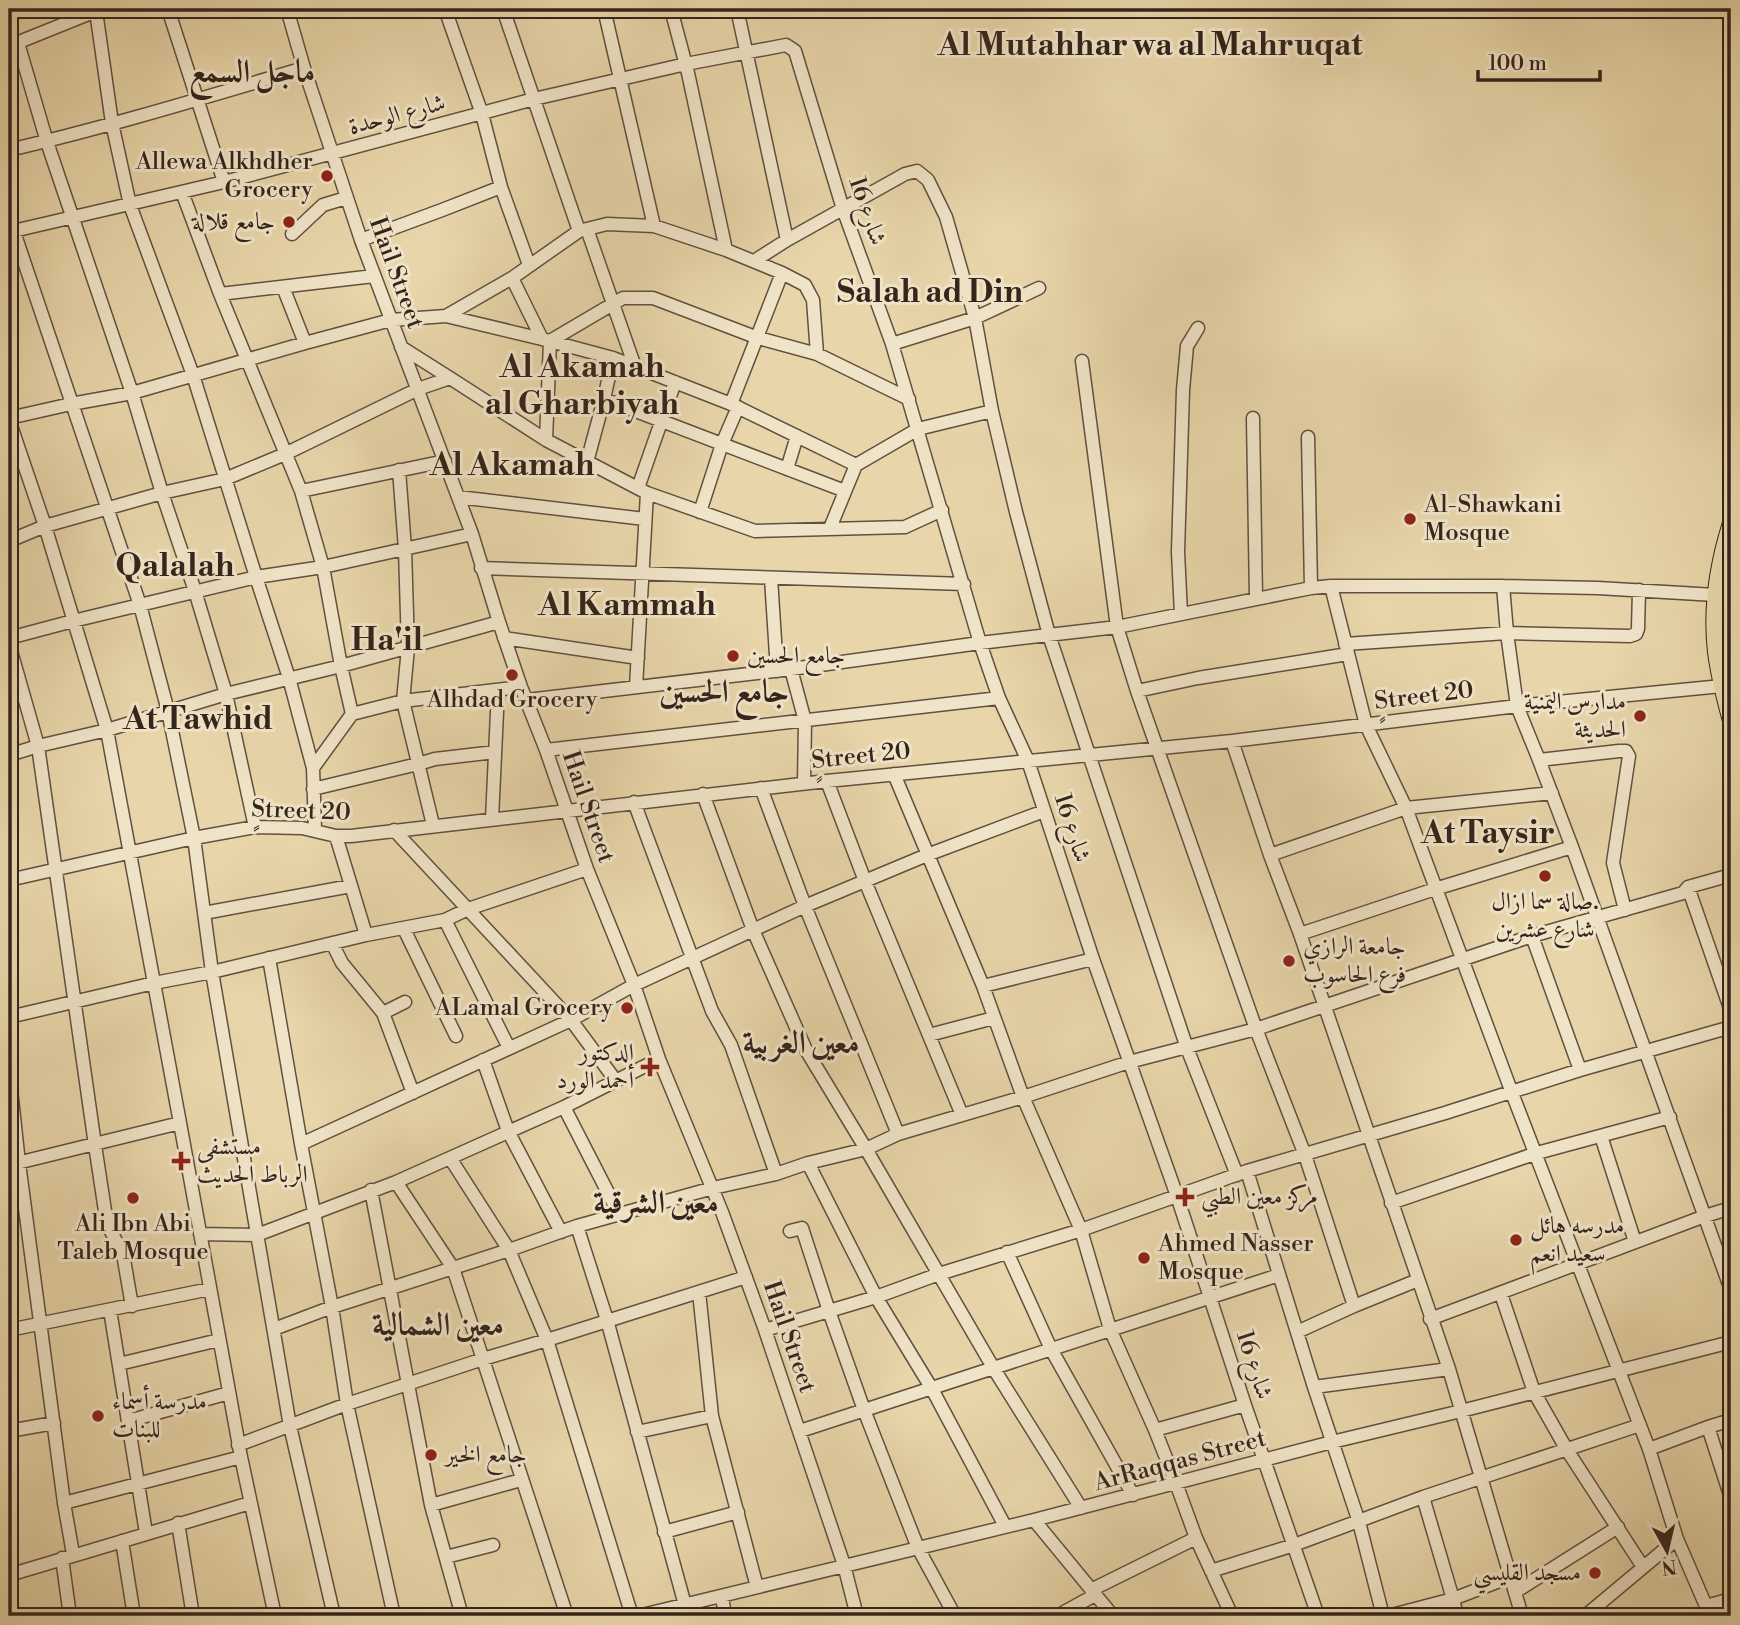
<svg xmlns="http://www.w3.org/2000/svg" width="1740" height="1625" font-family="'Libre Bodoni',Amiri,serif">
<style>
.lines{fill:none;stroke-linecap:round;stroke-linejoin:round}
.minor-casing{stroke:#615040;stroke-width:15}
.major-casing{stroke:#34241c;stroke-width:18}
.minor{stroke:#f0e4c8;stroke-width:12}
.major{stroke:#e8d6aa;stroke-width:16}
.poi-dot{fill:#8f2418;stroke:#f0e4c8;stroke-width:2.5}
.labels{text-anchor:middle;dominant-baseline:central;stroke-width:6;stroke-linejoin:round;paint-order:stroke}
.street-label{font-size:24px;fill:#34241c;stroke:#f0e4c8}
.poi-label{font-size:24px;fill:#34241c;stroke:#f0e4c8;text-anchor:start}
.district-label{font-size:32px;font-weight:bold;fill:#34241c;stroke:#f0e4c8}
</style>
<rect width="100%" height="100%" fill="#e8d6aa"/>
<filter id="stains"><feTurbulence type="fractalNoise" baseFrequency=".00286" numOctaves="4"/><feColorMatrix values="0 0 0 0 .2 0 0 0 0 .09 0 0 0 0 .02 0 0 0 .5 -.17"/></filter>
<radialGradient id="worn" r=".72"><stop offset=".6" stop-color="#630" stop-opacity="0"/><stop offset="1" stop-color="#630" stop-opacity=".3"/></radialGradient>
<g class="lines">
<g class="minor-casing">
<path id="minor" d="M168 9 224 182
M287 9 304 68 361 240 472 534 499 622 521 687 546 750 587 869 634 985 659 1059 722 1212 765 1330 844 1565 857 1616
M445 9 482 114 501 187 529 265
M503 9 579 231
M604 9 654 226
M671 9 688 73 726 250
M737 9 787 240 754 261
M96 11 112 123 130 205 193 375 256 577 289 678 313 768 315 830
M18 43 47 142 132 393 162 493 195 591 226 694 255 827
M9 46 101 9
M9 150C108 127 206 97 304 68
M182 192 220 294 301 491 323 567 341 666 352 714
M9 217 140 605 168 711 194 838 212 972 290 1426 334 1616
M587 229 635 367
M9 232 224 182 534 99 686 64 786 45 795 51 843 209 892 344 980 643 999 698 1028 761 1093 959 1177 1196 1245 1405 1318 1616
M292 234 323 205 346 198
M361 240 442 210 501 187
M787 240 905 174 917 171 928 180 946 217 975 318 992 411 1016 512 1049 635 1187 1048 1237 1175
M512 278 542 339
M283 287 305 343
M220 294 374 276
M446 316 512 278 579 231 607 224 654 226 726 250 782 273 805 285 813 300 817 354
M892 344 975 318 1039 288
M401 347 450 378
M1082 361 1117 627 1137 691 1256 1029 1305 1155 1354 1306
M604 399 845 491
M731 404 782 273
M9 418 71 404 132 393 305 343 391 320 446 316 542 339 613 358 731 404 856 465 918 429 992 411
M1253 418 1256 598
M9 420 45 526 107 730 180 1123 241 1457 275 1616
M1308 437 1311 588
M546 440 550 341 623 298H653L758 338 817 354 909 399
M587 462 604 399 613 358
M787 469 797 436
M399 470 405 549 408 648 403 701 433 825
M638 488 675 382
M301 491 445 461
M458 497 645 519
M700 512 722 444 738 407
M830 528 856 465
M9 541 45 526 162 493 225 479 285 454 418 389 450 378 546 440 647 493 755 531 905 527 942 510
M481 568 964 584
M771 578 777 671
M1331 586 1366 725 1406 808 1512 1093 1649 1449 1677 1539 1706 1606 1709 1616
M1503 586 1507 633 1517 706 1539 760 1572 847 1731 1290
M1181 614 1178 552 1183 390 1187 346 1198 328
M9 638 73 621 256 577 323 567 472 534
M504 638 638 658
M9 644 38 746 95 1145 107 1224 123 1254 132 1306
M1345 644 1507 633 1630 636 1636 634 1638 629 1639 590
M791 669 805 721 804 783
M636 687 647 493
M1137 691 1198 678 1348 654
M527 700 791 669 980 643 1117 627 1311 588 1331 586H1503L1598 588 1715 595
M1232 741 1270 855 1300 934 1449 1369 1522 1616
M546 750 999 698
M9 755 38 746 107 730 226 694 341 666 499 622
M1539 760 1619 751H1626L1629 756 1613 863 1625 910
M313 768 352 714 403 701 521 687
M894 774 983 986 1023 1097 1081 1230 1110 1329 1155 1430 1176 1483 1196 1538 1232 1616
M827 781 865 881 962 1115
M761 788 805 906 898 1134
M313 789 418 764 435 759 495 752
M703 794 753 930 806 1050 866 1149 994 1369 1081 1508
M634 802 712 1011 731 1045 776 1174
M492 819 498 691
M394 830 571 1020 616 1081
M336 836 366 935
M1270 855 1406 808 1552 793
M9 880 194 838 255 827 302 828 336 836H351L827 781 1232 741 1517 706 1722 686
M1688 887 1731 1011
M204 913 351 886
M445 920 509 1048
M404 929 456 1036
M1300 934 1435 889 1572 847
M1532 936 1580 1070
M332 943 342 963 383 1013 405 1002
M269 958 301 1144 332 1307 347 1404 394 1616
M983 986 1093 959
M383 1013 413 1093
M9 1017 154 983 212 972 366 935 445 920 468 909 587 869
M929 1035 994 1018
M483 1060 508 1131 561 1232
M9 1071 19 1163 64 1503 73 1554
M564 1107 619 1214
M1601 1136 1635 1242
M301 1144 571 1020 634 985 805 906 927 855 1044 811
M450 1158 509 1250 547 1340 632 1616
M808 1163 876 1297 932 1389 1005 1526
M9 1165 180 1123
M1247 1171 1314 1387 1359 1522 1383 1616
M396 1182 453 1268 567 1616
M371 1190 431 1505 462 1616
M1391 1203 1537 1153 1670 1117
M577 1226 607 1320 685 1605
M790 1231 802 1228 829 1311 864 1410 918 1548 955 1616
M200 1234 257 1235 396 1182 564 1107 659 1059
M1007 1252 1051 1349 1133 1495
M699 1292 712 1416 757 1587
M1501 1294 1534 1392 1567 1450 1643 1567
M110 1310 146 1533
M1430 1319 1705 1216 1731 1208
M274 1329 332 1307 509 1250 577 1226 713 1188 776 1174 808 1163 866 1149 898 1134 1023 1097 1129 1062 1256 1029 1532 936 1683 893 1688 887 1731 875
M9 1330 210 1289
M765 1330 876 1297 939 1274 1081 1230 1247 1171 1445 1113 1580 1070 1731 1027
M1297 1332 1354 1306 1418 1280
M119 1364 219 1340
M1314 1387 1449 1369
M128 1421 229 1393
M1708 1427 1731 1498
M1155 1430 1245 1405
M9 1431 54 1423
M800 1431 1279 1275
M637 1432 712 1416
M238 1445 347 1404 483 1359 547 1340 746 1277
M1649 1449 1708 1427 1731 1420
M1423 1497 1453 1599 1457 1616
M64 1503 241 1457
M431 1505 521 1480
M1034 1520 1113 1616
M178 1523 193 1616
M664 1532 738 1512
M122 1541 134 1616
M446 1557 493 1545
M62 1558 70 1616
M1211 1571 1294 1545 1423 1497 1640 1425
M9 1575 250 1503
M1091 1590 1196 1538
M1515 1592 1618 1527
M722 1596 725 1616
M1706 1606 1731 1599
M638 1616 1034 1520 1332 1442 1461 1411 1731 1342
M1057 1616 1095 1595
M1388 1616 1453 1599 1510 1577
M1585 1616 1677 1539"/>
</g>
<g class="major-casing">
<path id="major" d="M1731 523C1718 564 1711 609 1716 652 1719 675 1725 699 1731 721
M9 1602 11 1616"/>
</g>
<use href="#minor" class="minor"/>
<use href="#major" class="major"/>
</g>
<g class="poi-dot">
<circle cx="327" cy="176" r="7"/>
<circle cx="289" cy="222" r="7"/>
<circle cx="1410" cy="519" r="7"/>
<circle cx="733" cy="656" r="7"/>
<circle cx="512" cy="675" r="7"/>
<circle cx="1640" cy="716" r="7"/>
<circle cx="1545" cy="876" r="7"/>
<circle cx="1289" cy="961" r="7"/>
<circle cx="627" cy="1008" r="7"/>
<path d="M646.5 1056.5h7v7h7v7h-7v7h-7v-7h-7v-7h7z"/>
<path d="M177.5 1150.5h7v7h7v7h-7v7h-7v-7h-7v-7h7z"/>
<path d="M1181.5 1186.5h7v7h7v7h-7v7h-7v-7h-7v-7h7z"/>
<circle cx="133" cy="1198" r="7"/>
<circle cx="1516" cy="1240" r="7"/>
<circle cx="1144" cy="1258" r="7"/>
<circle cx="98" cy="1416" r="7"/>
<circle cx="431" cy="1455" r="7"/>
<circle cx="1595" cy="1573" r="7"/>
</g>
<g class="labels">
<g class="street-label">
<text transform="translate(397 115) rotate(-15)">شارع الوحدة</text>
<text transform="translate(867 211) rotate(71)">شارع 16</text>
<text transform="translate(396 273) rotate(70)">Hail Street</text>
<text transform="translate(1424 696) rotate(-7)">ٍStreet 20</text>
<text transform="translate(861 756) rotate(-6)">ٍStreet 20</text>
<text transform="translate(588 807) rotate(71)">Hail Street</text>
<text transform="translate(301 811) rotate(2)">ٍStreet 20</text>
<text transform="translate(1072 828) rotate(72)">شارع 16</text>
<text transform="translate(789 1337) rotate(71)">Hail Street</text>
<text transform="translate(1254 1365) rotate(72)">شارع 16</text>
<text transform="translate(1180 1461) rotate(-15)">ArRaqqas Street</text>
</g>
<g class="poi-label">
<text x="313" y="162" text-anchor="end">Allewa Alkhdher<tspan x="313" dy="28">Grocery</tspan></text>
<text x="275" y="222" text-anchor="end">جامع قلالة</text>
<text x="1424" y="505">Al-Shawkani<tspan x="1424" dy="28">Mosque</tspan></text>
<text x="747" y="656">جامع الحسين</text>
<text x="512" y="700" text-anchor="middle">Alhdad Grocery</text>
<text x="1626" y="702" text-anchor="end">مدارس اليمنية<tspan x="1626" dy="28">الحديثة</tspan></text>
<text x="1545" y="902" text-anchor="middle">صالة سما ازال.<tspan x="1545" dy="28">شارع عشرين</tspan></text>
<text x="1303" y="947">جامعة الرازي<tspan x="1303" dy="28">فرع الحاسوب</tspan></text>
<text x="613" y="1008" text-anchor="end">ALamal Grocery</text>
<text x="634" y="1053" text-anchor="end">الدكتور<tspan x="634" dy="28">أحمد الورد</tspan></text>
<text x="197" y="1147">مستشفى<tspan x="197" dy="28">الرباط الحديث</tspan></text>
<text x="1201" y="1197">مركز معين الطبي</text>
<text x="133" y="1224" text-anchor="middle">Ali Ibn Abi<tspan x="133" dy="28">Taleb Mosque</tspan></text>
<text x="1530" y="1226">مدرسه هائل<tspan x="1530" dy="28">سعيد انعم</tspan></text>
<text x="1158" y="1244">Ahmed Nasser<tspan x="1158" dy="28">Mosque</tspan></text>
<text x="112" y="1402">مدرسة أسماء<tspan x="112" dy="28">للبنات</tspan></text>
<text x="445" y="1455">جامع الخير</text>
<text x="1581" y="1573" text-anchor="end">مسجد القليسي</text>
</g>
<g class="district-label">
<text x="1150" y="45">Al Mutahhar wa al Mahruqat</text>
<text x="252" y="72">ماجل السمع</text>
<text x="930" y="292">Salah ad Din</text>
<text x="582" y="367">Al Akamah<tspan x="582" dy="37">al Gharbiyah</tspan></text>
<text x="512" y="465">Al Akamah</text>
<text x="175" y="566">Qalalah</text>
<text x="627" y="605">Al Kammah</text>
<text x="387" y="640">Ha'il</text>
<text x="724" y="692">جامع الحسين</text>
<text x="198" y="719">At Tawhid</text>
<text x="1488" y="833">At Taysir</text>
<text x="801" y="1043">معين الغربية</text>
<text x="656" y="1203">معين الشرقية</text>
<text x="438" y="1325">معين الشمالية</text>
</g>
</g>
<rect width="1740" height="1625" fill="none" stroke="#e8d6aa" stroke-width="35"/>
<rect x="10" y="10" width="1719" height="1604" fill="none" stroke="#34241c" stroke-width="3.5"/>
<rect x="18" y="18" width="1705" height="1590" fill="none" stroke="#34241c" stroke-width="2"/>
<g transform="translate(1667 1551) rotate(172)" stroke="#f0e4c8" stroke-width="5" paint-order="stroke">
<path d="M0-5L12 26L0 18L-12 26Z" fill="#34241c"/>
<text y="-10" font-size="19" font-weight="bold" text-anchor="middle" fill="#34241c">N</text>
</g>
<path d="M1478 70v10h122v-10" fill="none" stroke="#34241c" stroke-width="3.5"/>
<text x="1488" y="70" font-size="21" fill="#34241c" stroke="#f0e4c8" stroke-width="5" paint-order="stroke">100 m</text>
<rect width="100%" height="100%" filter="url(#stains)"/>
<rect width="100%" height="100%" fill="url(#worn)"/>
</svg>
